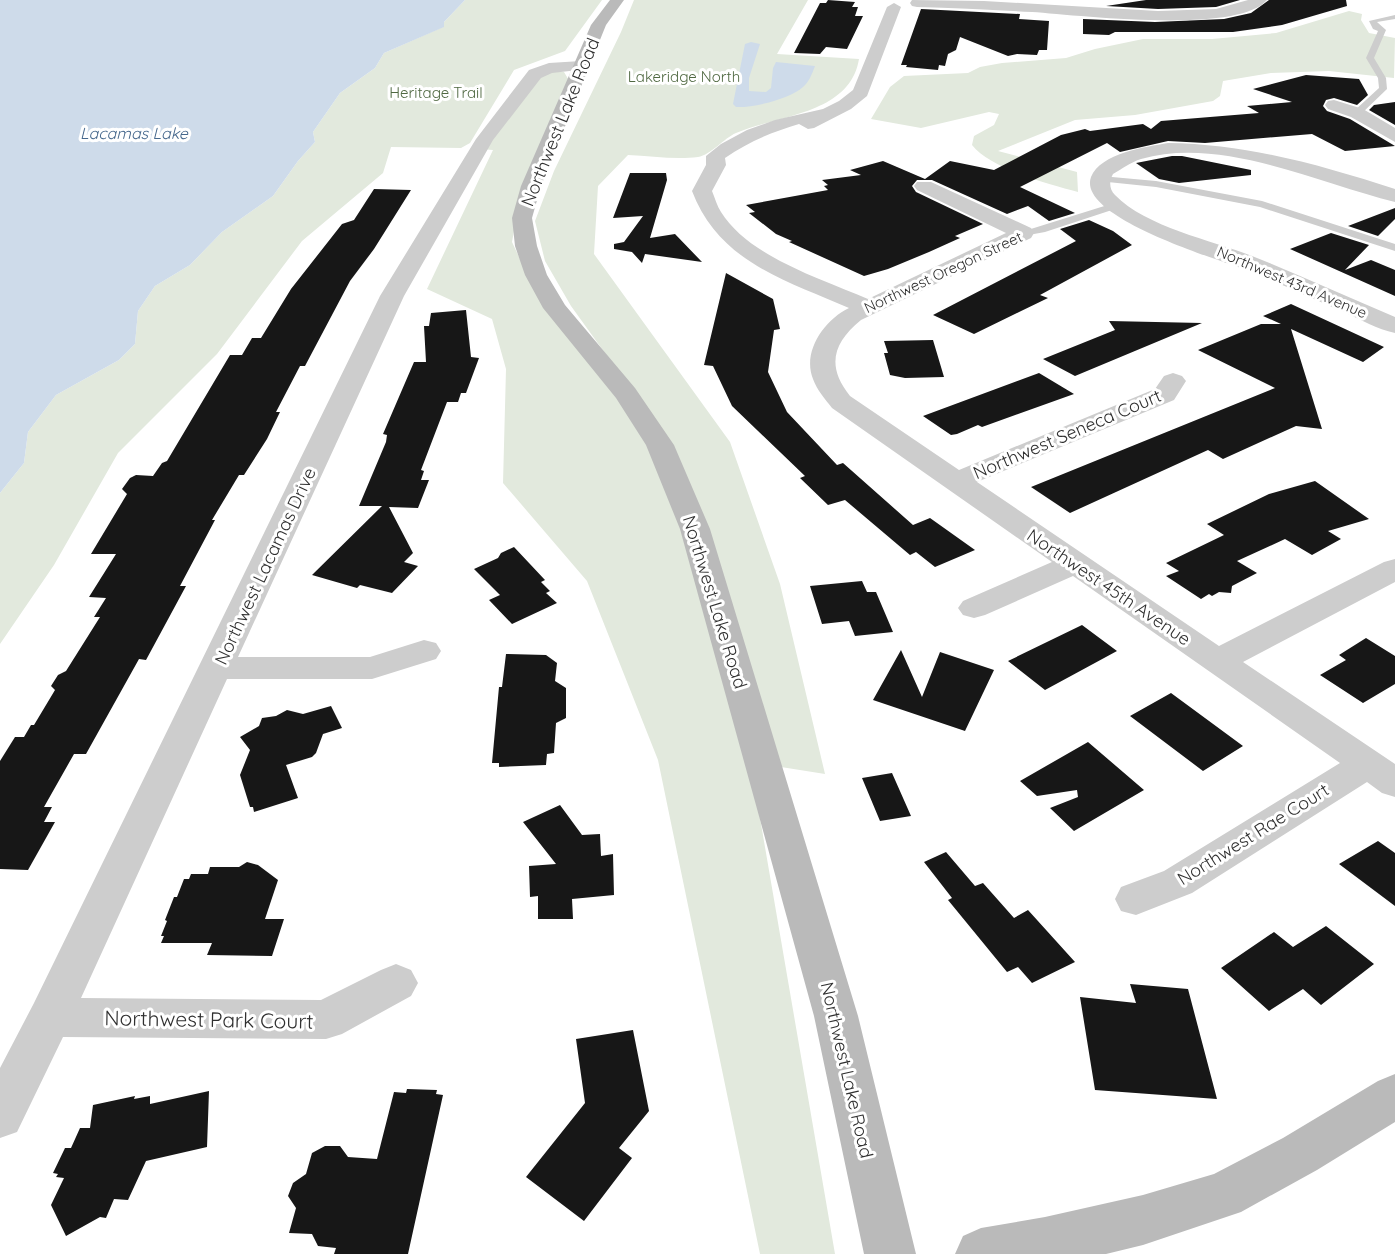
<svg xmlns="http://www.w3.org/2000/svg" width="1395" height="1254" font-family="Quicksand,sans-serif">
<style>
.green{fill:#e2e9dd}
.water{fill:#cedbea}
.building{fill:#171717}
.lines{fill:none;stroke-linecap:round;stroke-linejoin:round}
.lane{fill:#cdcdcd;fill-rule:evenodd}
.street{fill:#cdcdcd;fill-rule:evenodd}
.secondary{fill:#bababa;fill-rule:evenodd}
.labels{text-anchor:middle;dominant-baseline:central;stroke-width:6;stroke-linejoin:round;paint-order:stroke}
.far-park-label{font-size:15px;fill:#4f6841;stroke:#fff}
.far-street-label{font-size:15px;fill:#303030;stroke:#fff}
.far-water-label{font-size:16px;font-style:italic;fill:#45678c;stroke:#fff}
.street-label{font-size:18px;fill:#303030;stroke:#fff}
.near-street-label{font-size:21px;fill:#303030;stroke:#fff}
</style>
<rect width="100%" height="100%" fill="#fff"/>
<path class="green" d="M465 0H602L565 51 514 70 470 143 461 148 391 147 383 173 302 241 217 354 118 453 54 565 0 644V493L24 463 28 432 56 395 119 360 135 344 138 311 155 286 190 265 222 232 273 196 298 161 315 142 313 132 340 93 375 68 384 53 443 27 444 22Z
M634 0H808L777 54 859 59C850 114 779 115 736 133 724 138 711 155 698 157 676 160 651 156 628 155L598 186 594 254 730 442 780 584 825 774 781 767 677 453 571 306 545 261 535 221 554 171 621 32Z
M1349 11 1362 14 1361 20 1369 33 1395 38 1394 78 1329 71 1271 73 1223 81 1220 96 1213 101 1135 115 1075 120 998 151 1077 172 1078 192C1049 184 991 169 972 145L974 136 994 125 999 114 989 112 921 128 871 119 890 87 904 76 968 73 980 67 1002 63 1066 58 1095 49 1143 39H1212L1276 33Z
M554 71 564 72 570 82 520 197 512 242 534 289 642 425 681 507 750 760 835 1254H760L658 760 587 581 503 483 506 369 492 319 427 289 493 150 480 149 537 74Z"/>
<path class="water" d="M0 0H465L444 22V27L384 53 375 68 340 93 313 132 315 142 298 161 273 196 222 232 190 265 155 286 138 311 135 344 119 360 56 395 28 432 24 463 0 493Z
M751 42 760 44 749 78V91L766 92 771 88 773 68 776 62 815 66C812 74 809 82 803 87 790 99 753 108 736 107L733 104 745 44Z"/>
<path class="building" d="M828 0 855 2 852 7H858L855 16H863L847 49 826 47 820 54 794 53 820 3H826Z
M1146 0H1240L1216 7 1158 9 1106 6Z
M1269 0H1346L1347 6 1282 25 1233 32H1115L1109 35 1083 34V19L1155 22 1224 19 1251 13Z
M921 9 1020 14 1019 19 1049 21 1047 50H1039L1037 55 1017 54 1008 56 960 37 956 50 948 54 945 66 939 65 938 70 906 67 907 65H901Z
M1306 75 1359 79 1368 95 1357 105 1334 98 1326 100 1323 106 1327 111 1350 119 1395 146 1345 151 1312 134 1205 143 1168 141 1120 152 1107 143 1020 187 1075 213 1049 221 1028 206 1007 214 932 180H917L912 186 916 192 983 224 955 236 960 238 929 252 888 269 864 276 789 242 792 241 776 234 749 213 755 212 746 205 828 190 824 186 828 185 822 180 861 175 850 170 883 161 925 179 950 161 994 170 1061 135 1085 129 1090 131 1143 124 1151 129 1161 121 1259 113 1247 106 1292 102 1253 89Z
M1395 102V125L1369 110 1374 105Z
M1172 156H1182L1251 170V175L1179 183 1159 179 1136 163Z
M630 173H666L667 180 650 238 675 234 702 262 645 254 642 263 632 252 614 249V244L624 242 643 216 613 218Z
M374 189 411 190 374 249 350 281 305 366H300L276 412H280L267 439 244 475H239L212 520H215L180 586H186L146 660 139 659 86 754H74L44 807H52L44 822H55L28 870 0 869V761L15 737H24L31 725H34L55 690 51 686 58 675 66 671 100 617H94L106 598 89 597 116 554H91L127 494 122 489 130 478 136 475 153 476 162 463 167 461 230 355H242L252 338H261L291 289 342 224 354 220Z
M1395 208V219L1378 236 1348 226Z
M1089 220 1113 231 1132 245 1040 295 1048 298 974 334 933 315 1076 241 1060 229Z
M1331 233 1369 245 1345 270 1371 260 1395 270V296L1290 249Z
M726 273 773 299 780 329 774 330 768 372 787 412 837 465 843 463 913 525 930 518 975 550 935 567 916 552 910 555 845 500 828 505 800 478 805 476 732 406 713 366 704 365Z
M1291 304 1384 347 1363 362 1291 329 1322 429 1296 426 1223 459 1208 450 1070 513 1031 487 1275 388 1198 350 1261 324H1281L1263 316Z
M466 310 471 357 479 358 466 393H461L458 402H447L421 470 424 471 421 480H429L418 508 389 507 413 553 404 562 418 566 392 593 360 585 357 588 312 575 382 506H359L386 442 387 435 383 434 414 362H426L424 326H429L431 313Z
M1109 321 1202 323 1075 376 1043 359 1115 330Z
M933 340 944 377 905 378 890 375 884 353H888L884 341Z
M1039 373 1074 394 982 427 978 425 957 434 951 435 923 416Z
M1315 481 1369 519 1328 531 1341 539 1312 555 1285 539 1237 561 1257 573 1232 586 1231 593 1219 592 1212 596 1209 594 1201 599 1166 576 1179 571 1166 563 1224 535 1207 524 1269 494Z
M514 547 545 580 541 582 550 591 546 593 557 603 512 624 489 600 500 595 474 569 498 558 501 553Z
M862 581 867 592H876L893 632 855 636 849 621 822 624 810 586Z
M1082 625 1117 651 1045 690 1008 661Z
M1366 638 1395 656V684L1363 703 1320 675 1346 660 1339 655Z
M901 650 922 697 940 652 994 670 965 731 873 700Z
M506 654 546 655 557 663 555 681 566 688V718L556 723 554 753 547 754 546 765 499 767V763H492L499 687H502Z
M1171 693 1243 746 1203 771 1130 716Z
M331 706 342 728 323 734 316 753 312 757 286 765 298 798 254 812 253 807H250L240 775 250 750 240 737 259 726 262 718 276 716 287 710 303 714Z
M1088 742 1144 790 1074 831 1050 808 1078 797 1077 790 1037 796 1020 781Z
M892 773 911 816 880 821 862 778Z
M560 805 582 835 600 834 601 856 613 854 614 895 572 899 573 919H538V896L530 897 529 866 556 864 523 822Z
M1378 841 1395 853V906L1339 864Z
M946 852 975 886 983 883 1014 918 1028 910 1075 962 1032 983 1018 967 1007 972 948 900 952 898 924 862Z
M247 862 258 865 278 880 265 919H284L272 956 207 955 212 943H161L164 936H161L167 921 165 920 174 897H177L184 879H189L191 874H208L210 867H239Z
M1326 926 1374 964 1321 1005 1303 989 1269 1011 1221 968 1274 932 1293 947Z
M1130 984 1188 989 1217 1099 1095 1090 1080 997 1136 1003Z
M633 1030 649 1111 619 1148 632 1158 584 1221 526 1177 585 1103 576 1039Z
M407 1089 437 1090 436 1094 443 1095 408 1254H334L336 1248 318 1246 312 1234 289 1233 296 1208 288 1196 293 1183 306 1174 312 1153 325 1146H340L348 1157 377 1159 394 1092 406 1093Z
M209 1091 207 1147 146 1161 128 1200 114 1199 106 1218 100 1217 66 1236 51 1205 64 1178 56 1177 58 1174 53 1173 65 1148H71L80 1128H90L93 1105 135 1096 134 1099 150 1096V1104Z"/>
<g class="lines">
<path class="lane" d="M1395 15V19L1377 22 1386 30 1374 58 1386 78 1387 89 1360 115H1354V111L1379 88 1378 78 1366 58 1378 31 1373 29 1369 21Z
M1101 176 1156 181 1262 201 1395 244V251L1260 207 1156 187 1098 181V177Z
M1114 203 1119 206 1118 208 1045 232 1023 236 1018 233Z"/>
<path class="street" d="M912 0 984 1 1158 11 1216 9 1248 0H1267C1237 35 1078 15 1032 12 994 10 955 8 917 7L912 6 910 3Z
M894 3 901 7 867 96 851 109 814 128 808 129 799 124C772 132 748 142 725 158L726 165 712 191C715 198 717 206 721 212 749 257 822 279 868 299L1006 233 917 190 914 186 917 182H931L1031 228 1034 233 1031 238 861 320C833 343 826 366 850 396L959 470 1155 389 1164 376 1173 373 1182 376 1186 381 1174 400 977 482 1219 646 1384 562 1395 559V582L1243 662 1395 764V797L1382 793 1367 782 1192 893 1136 915 1121 911 1115 899 1121 887 1164 871 1340 763 1073 576 985 615 974 618 963 615 958 608 963 601 1052 562 832 408C825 399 817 390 813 379 802 352 824 320 849 308 785 280 719 262 692 191L706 165V156L721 144 747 130 775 120 823 109 839 101 853 90 887 7Z
M581 61 589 66 587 69 552 73 541 78 493 140 404 296 238 657H370L424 640 436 643 441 651 436 659 372 679H227L81 998 321 1000 381 970 396 964 411 970 418 983 411 996 342 1034 326 1039 63 1037 17 1132 0 1138V1068L34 1003 380 296 476 139 529 70 549 63Z
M1334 100 1363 109 1395 128V142L1351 117 1328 109 1325 105 1328 101Z
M1168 143C1247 144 1320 165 1395 189V202C1318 183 1221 136 1141 159 1131 162 1122 169 1113 174 1109 181 1109 189 1115 195 1146 227 1211 240 1252 256 1300 275 1347 297 1395 317V333C1377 329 1361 320 1344 312 1314 299 1283 285 1252 272 1224 261 1076 218 1091 177 1101 153 1145 147 1168 143Z"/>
<path class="secondary" d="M610 0H624L606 25 541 186 532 218 537 246 547 275 565 305 635 388 674 445 710 529 858 1016 916 1254H864L814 1016 680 529 646 445 616 398 543 308 525 275 515 246 512 218 521 186 591 25Z
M1395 1074V1122L1317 1170 1241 1212 1143 1245 1106 1254H955L963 1236 981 1228 1045 1217 1143 1195 1214 1174 1283 1138 1378 1081Z"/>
</g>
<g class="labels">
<g class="far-park-label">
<text x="684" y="76">Lakeridge North</text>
<text x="436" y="92">Heritage Trail</text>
</g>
<g class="far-street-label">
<text transform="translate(943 272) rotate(-25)">Northwest Oregon Street</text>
<text transform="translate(1292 282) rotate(23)">Northwest 43rd Avenue</text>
</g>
<g class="far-water-label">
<text x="134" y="133">Lacamas Lake</text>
</g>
<g class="street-label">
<text transform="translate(560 122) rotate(-68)">Northwest Lake Road</text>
<text transform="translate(1067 434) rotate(-23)">Northwest Seneca Court</text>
<text transform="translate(265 566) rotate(-65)">Northwest Lacamas Drive</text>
<text transform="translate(1109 587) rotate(34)">Northwest 45th Avenue</text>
<text transform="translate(715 602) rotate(73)">Northwest Lake Road</text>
<text transform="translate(1253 834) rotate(-32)">Northwest Rae Court</text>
<text transform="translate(847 1070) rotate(77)">Northwest Lake Road</text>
</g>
<g class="near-street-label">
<text transform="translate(209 1019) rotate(1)">Northwest Park Court</text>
</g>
</g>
</svg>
